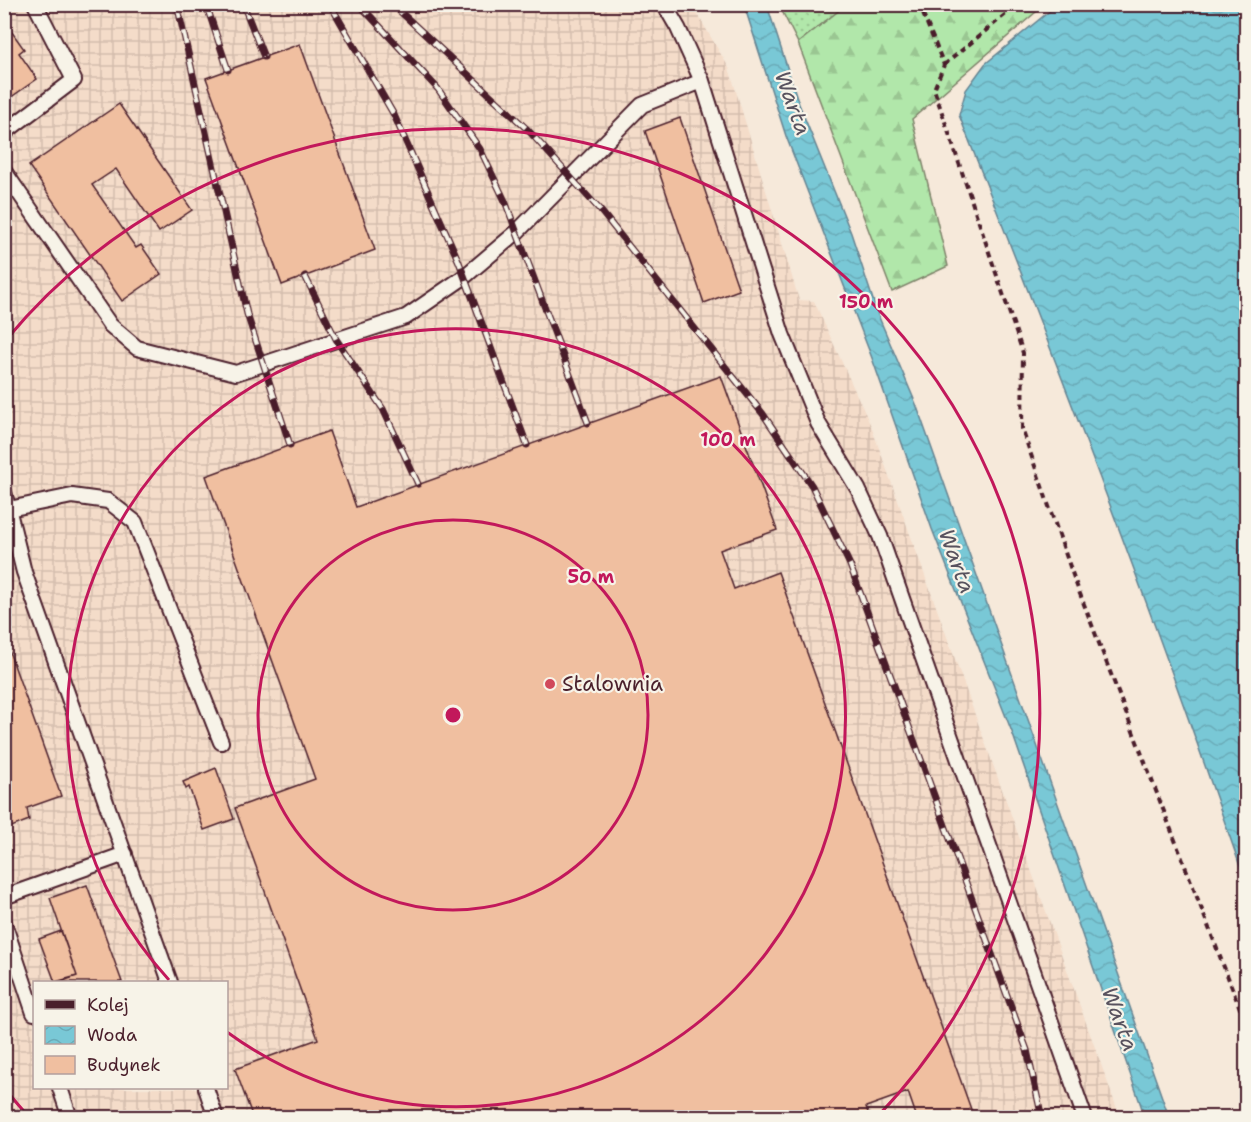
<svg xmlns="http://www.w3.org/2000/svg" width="1251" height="1122" font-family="'Shantell Sans',sans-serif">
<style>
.industrial{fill:url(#industrial-grid);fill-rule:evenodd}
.grass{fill:url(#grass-dots);stroke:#7e836a;stroke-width:1.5}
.forest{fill:url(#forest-firs);stroke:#7e836a;stroke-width:1.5}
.water{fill:url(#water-waves);stroke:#668492;stroke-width:1.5}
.building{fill:#f0bfa0;stroke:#4a1f2b;stroke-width:1.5}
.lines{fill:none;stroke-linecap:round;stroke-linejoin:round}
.service-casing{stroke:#4a1f2b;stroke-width:18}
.path{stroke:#4a1f2b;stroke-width:4;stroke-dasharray:6 4.5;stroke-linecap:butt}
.service{stroke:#f7f3e8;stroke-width:14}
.rail-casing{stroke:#4a1f2b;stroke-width:7}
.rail{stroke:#f7f3e8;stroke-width:4.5;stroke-dasharray:14;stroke-linecap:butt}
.ring{fill:none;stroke:#c2185b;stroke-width:3}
.poi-dot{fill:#d1495b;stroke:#f7f3e8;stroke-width:2}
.labels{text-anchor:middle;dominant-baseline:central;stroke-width:4.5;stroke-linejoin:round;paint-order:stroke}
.poi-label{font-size:21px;fill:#4a1f2b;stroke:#f7f3e8;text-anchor:start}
.water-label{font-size:22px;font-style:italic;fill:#58525e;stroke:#f7f3e8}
.centre{fill:#c2185b;stroke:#f7f3e8;stroke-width:3}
.ring-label{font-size:18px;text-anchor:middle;font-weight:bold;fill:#c2185b;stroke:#f7f3e8;stroke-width:4.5;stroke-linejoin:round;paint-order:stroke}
</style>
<defs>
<pattern id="industrial-grid" width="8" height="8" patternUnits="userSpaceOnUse" patternTransform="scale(1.5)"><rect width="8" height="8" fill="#f4dcc9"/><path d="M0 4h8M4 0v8" fill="none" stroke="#d3bcad"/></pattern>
<pattern id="grass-dots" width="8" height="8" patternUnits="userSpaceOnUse" patternTransform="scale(1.5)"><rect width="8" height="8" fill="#b1e7aa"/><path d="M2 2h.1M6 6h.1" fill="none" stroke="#9ac692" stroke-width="1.8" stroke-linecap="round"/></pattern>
<pattern id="forest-firs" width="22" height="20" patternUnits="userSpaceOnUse" patternTransform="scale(1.5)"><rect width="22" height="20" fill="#b1e7aa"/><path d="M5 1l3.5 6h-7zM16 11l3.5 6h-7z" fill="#9ac692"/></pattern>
<pattern id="water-waves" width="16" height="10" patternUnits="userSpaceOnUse" patternTransform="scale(1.5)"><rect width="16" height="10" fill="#79c8d6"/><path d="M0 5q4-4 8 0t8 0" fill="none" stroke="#6aabb8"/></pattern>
</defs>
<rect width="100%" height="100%" fill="#f6e9da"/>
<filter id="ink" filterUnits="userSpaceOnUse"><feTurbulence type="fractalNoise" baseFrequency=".0167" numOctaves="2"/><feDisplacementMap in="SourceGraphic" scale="12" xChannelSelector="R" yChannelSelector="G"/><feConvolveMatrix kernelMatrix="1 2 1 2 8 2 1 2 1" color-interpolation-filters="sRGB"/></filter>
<g filter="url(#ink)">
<path class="industrial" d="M5 5H692L729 68 799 300 814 301 871 426 1120 1117 5 1118ZM34 982H226V1088H34Z"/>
<path class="grass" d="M779 5H846L798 43Z"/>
<path class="forest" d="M846 5H1044L912 119 948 266 892 292 798 43Z"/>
<path class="water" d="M744 5H767L799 104 851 233 878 315 916 404 1169 1117H1145L1012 732 932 529 872 358 786 136Z
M1057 5H1246V884C1158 625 1060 370 959 115L966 90 985 64Z"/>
<path class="building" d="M4 21 24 49 19 53 37 79 4 102Z
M300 44 375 250 282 285 206 78Z
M119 104 192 210 159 232 116 169 92 185 136 248 141 245 161 274 122 301 29 166Z
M680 118 739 290 704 303 645 131Z
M721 376 777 530 720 550 734 589 778 572 972 1112 956 1118H917L908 1092 866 1107 870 1118H253L235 1069 318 1039 235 808 315 779 206 476 329 431 356 507Z
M4 637 61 796 27 808 29 820 4 830Z
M216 768 234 819 204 830 189 787 186 789 183 782Z
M87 885 122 982H60L77 976 50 898Z
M61 931 77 976 55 982 39 939Z"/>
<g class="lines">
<g class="service-casing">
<path id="service" d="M664 4 678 28 702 81 782 334 818 423 858 489 880 536 1085 1118
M4 133 74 80 35 4
M4 171 110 325 137 348 236 373 406 317 464 277 517 232 642 105 702 81
M4 492 24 572 170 982
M9 509 72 496 108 501 135 522 221 742
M4 897 125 854
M4 923 34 1013
M60 1088 70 1118
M206 1088 216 1118"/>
</g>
<path class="path" d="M919 4 944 65 934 89 1023 353 1022 429 1075 581 1246 1024
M944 65 1018 4"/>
<use href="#service" class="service"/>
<g class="rail-casing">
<path id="rail" d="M177 4 247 314 290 445
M206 4 228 70
M243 4 264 57
M330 4 394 115 459 262 527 445
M359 4 438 89 480 149 505 201 588 423
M392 4 528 130 600 210 763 414 812 486 850 565 1027 1050 1042 1118
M305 276 336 339 383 409 418 484
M960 1116 961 1118"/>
</g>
<use href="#rail" class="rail"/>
</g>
</g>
<g class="ring">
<circle cx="453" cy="715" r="195"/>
<path d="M169 980A389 389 0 1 1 227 1032"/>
<path d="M29 1117A584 584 0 0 1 6 1090M6 340A584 584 0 1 1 877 1117"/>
</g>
<circle class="poi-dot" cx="550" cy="684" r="6"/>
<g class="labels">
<g class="poi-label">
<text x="562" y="684">Stalownia</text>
</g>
<g class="water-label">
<text transform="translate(793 103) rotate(70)">Warta</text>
<text transform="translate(957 561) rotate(70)">Warta</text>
<text transform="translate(1120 1019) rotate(70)">Warta</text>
</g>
</g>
<circle cx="453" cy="715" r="9" class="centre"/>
<g class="ring-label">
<text x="866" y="308">150 m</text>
<text x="728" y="446">100 m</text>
<text x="591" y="583">50 m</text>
</g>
<rect width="1251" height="1122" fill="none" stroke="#f7f3e8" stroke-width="24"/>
<rect x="12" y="12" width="1227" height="1098" fill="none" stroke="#4a1f2b" stroke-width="2" filter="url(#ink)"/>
<rect x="33" y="981" width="195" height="108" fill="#f7f3e8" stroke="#b29e9c" stroke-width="1.5"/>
<rect x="45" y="1000" width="30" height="9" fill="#4a1f2b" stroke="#b29e9c" stroke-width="1.5"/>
<text x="87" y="1011" font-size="18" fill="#4a1f2b">Kolej</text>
<rect x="45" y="1026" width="30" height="18" fill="url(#water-waves)" stroke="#b29e9c" stroke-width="1.5"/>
<text x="87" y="1041" font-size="18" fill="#4a1f2b">Woda</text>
<rect x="45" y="1056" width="30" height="18" fill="#f0bfa0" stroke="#b29e9c" stroke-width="1.5"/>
<text x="87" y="1071" font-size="18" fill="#4a1f2b">Budynek</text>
</svg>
